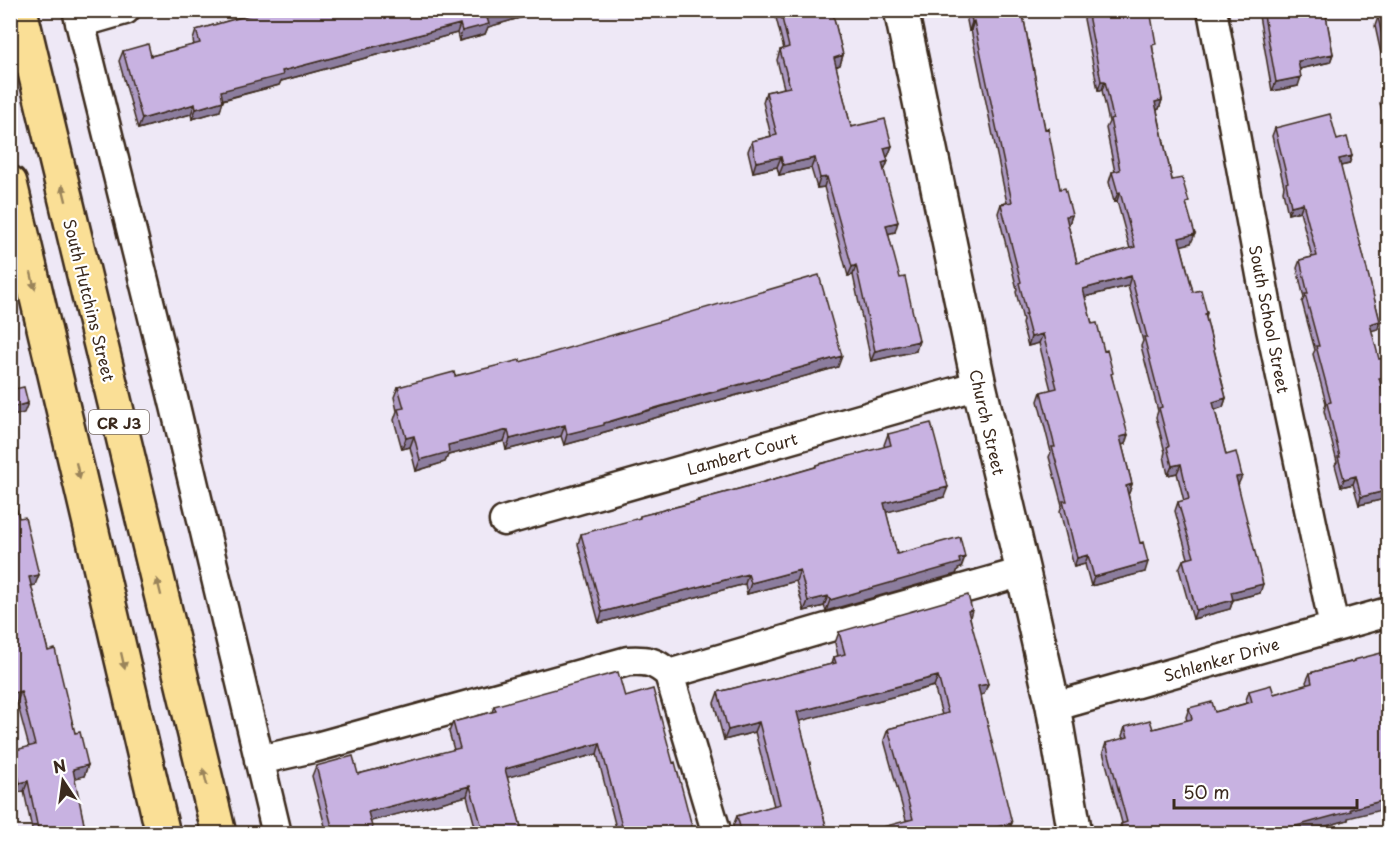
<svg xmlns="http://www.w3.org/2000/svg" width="1399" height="844" font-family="'Playpen Sans',sans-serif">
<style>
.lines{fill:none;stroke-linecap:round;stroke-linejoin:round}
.street-casing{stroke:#3b2a1e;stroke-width:33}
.secondary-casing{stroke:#3b2a1e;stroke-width:38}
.primary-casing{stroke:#3b2a1e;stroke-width:38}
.street{stroke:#fff;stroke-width:28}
.secondary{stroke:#fff;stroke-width:33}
.primary{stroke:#fadf96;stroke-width:33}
.wall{fill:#ac99c2;stroke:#3b2a1e;stroke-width:1.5}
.shaded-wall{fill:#8c7d9e;stroke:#3b2a1e;stroke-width:1.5}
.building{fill:#c8b2e1;stroke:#3b2a1e;stroke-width:1.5}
.oneway{fill:#9a845a}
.labels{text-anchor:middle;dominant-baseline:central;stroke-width:4.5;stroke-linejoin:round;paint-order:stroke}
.shield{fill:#fff;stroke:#766a62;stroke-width:1.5}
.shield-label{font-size:15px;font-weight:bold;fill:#3b2a1e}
.street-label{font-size:16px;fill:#3b2a1e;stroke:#fff}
</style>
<rect width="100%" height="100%" fill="#eee8f6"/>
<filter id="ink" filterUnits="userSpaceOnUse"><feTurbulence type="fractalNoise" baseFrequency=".0167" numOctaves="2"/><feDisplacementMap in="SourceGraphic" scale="12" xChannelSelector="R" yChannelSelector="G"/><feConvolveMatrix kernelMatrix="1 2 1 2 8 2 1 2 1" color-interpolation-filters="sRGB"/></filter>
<g filter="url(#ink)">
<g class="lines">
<g class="street-casing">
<path id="street" d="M77 10 175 406 277 834
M1212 10 1271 329 1334 627
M80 23 125 10
M504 521 979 385
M669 674 888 610 1023 572
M1053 706 1070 702 1388 612
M259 760 313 748 628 661C646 660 655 661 669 674L717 834"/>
</g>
<g class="secondary-casing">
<path id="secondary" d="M901 10 979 385 1023 572 1053 706 1075 834"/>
</g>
<g class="primary-casing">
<path id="primary" d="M20 10 219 834
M10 183 163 834"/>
</g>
<use href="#street" class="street"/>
<use href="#secondary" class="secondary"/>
<use href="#primary" class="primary"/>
</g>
<path class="wall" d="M266 10H545L544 11 488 27 485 34 459 41 457 33 281 81 279 85 223 100 220 111 192 119 191 114 138 129 119 61 123 51 151 56 194 45 193 40 196 30Z
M774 10H852L833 15 843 55 840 65 836 67 851 127 892 146 888 156 886 157 888 161 884 171 895 232 888 233 916 351 871 361 853 275 848 276 824 187 817 188 811 168 779 175 777 167 753 172 748 151 752 141 771 136 763 102 766 92 784 88 777 60 780 50 784 49Z
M965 10H1022L1045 129 1060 189 1072 215 1069 224H1068L1077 263 1130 249 1117 201 1114 202 1109 182 1112 172H1115L1106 128 1109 122 1102 90H1098L1084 19 1087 10H1150L1153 52 1162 100 1159 109 1157 110 1172 180 1187 206 1191 243 1181 245 1193 292 1207 313 1206 317 1226 398 1223 407 1215 410 1226 455 1238 485 1260 593 1233 600 1230 609 1193 619 1179 569 1183 560 1188 558 1175 511 1178 502 1184 501 1177 473 1168 475 1164 456 1165 452 1156 417 1158 411 1141 346 1143 341 1128 286 1085 297 1092 324 1104 351 1112 377 1125 444 1122 445 1132 484 1129 493H1128L1145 572 1091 586 1085 564 1074 567 1060 511 1062 505 1049 457 1051 452 1038 401 1041 392 1051 390 1039 343 1028 346 1022 324 1023 320 1016 292 1017 289 998 213 1001 204 1007 203 971 30 969 31Z
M1258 10H1325L1333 54 1330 62 1300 69 1298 86 1272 91Z
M1377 10H1389V90L1375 26 1378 17Z
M1389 93V121L1385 122 1380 103 1383 94Z
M1275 128 1337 140 1352 156 1349 164 1340 166 1380 321 1378 329 1371 330 1381 385 1389 498 1359 505 1353 484 1341 487 1335 465 1337 462 1324 411 1326 403 1313 354 1315 350 1302 302 1304 298 1297 268 1300 260 1312 257 1300 211 1288 214 1283 191 1284 186 1272 136Z
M520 362 838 367 658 417 601 433 600 435 564 445 561 436 506 450 504 441 448 455 445 462 416 471 410 447 402 449 394 420 397 411 394 397 398 387 455 376Z
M888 434 944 497 886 512 897 554 961 568 958 569 956 574 826 611 824 606 804 611 796 581 747 594 745 584 599 623 578 544 581 534 639 519 640 516 698 501V500L757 484 815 467 816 465 885 447 884 445Z
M10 484 35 585 31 586 48 651 75 733 88 765 84 776 74 778 86 834H33L24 791 16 793 10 771V755L12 751 29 747 17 702 10 703Z
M972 610 970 617 984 694 981 695 1009 833 906 820 884 740 888 729 942 715 934 686 799 721 828 834H735L733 826 737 816 774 806 755 732 724 740 714 703 718 692 832 664 834 657 838 656 835 643 839 632Z
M1354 660 1348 818V820L1298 834H1117L1121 824 1122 823 1103 752 1106 743 1123 739 1122 736 1125 727 1153 729 1187 721 1186 717 1189 708 1215 712 1247 703 1246 700 1249 691 1274 694 1307 685 1306 682 1310 673 1354 661Z
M625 697 673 763 694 834 616 828 597 754 507 777 523 834H477L467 796 370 821 374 834H327L312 776 316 766 358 774 454 750 449 732 453 722 492 712 494 706Z"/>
<path class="shaded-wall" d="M514 10H545L544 11 488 27 485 34 459 41 462 31 487 18Z
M829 10 852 11 827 17Z
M974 21 971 30 969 31 972 22Z
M460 24 457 33 281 81 279 85 217 101 221 91 282 71Z
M1333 54 1330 62 1295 70 1298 61Z
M843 55 840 65 830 68 834 58Z
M1301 77 1298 86 1272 91 1276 82Z
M1101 81H1105L1102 90H1098Z
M1162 100 1159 109 1152 111 1155 102Z
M223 101 220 111 192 119 196 109Z
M195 104 191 114 138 129 142 119Z
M1388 113 1389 121 1385 122Z
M892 146 888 156 881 158 884 148Z
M1352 156 1349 164 1336 167 1339 159Z
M781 157 777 167 753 172 756 162Z
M815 158 811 168 779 175 783 165Z
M888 161 884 171 882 163Z
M827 177 824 187 817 188 820 178Z
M1120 192 1117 201 1114 202 1118 193Z
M1303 203 1300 211 1288 214 1291 206Z
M1072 215 1069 224 1062 225 1066 216Z
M898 222 895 232 882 235 886 225Z
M1195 234 1191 243 1176 247 1179 238Z
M856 265 853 275 848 276 852 267Z
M1131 276 1128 286 1080 298 1083 289Z
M1380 321 1378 329 1367 332 1370 324Z
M1043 334 1039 343 1028 346 1031 337Z
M919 341 916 351 871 361 875 351Z
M842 356 838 367 658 417 601 433 600 435 564 445 567 434 604 423Z
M1389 376V383L1376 386 1379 378Z
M1226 398 1223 407 1210 411 1213 402Z
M28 403 24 413 10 417V408Z
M565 425 561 436 506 450 510 439Z
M508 430 504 441 448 455 445 462 416 471 420 460 448 445Z
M1128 435 1125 444 1117 446 1120 437Z
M414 436 410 447 402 449 406 438Z
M1181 464 1177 473 1168 475 1172 466Z
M1242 476 1238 485 1232 486 1236 477Z
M1356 476 1353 484 1341 487 1344 479Z
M1132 484 1129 493 1122 495 1126 486Z
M948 487 944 497 880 514 884 503Z
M1389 490V498L1359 505 1361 497Z
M1088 555 1085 564 1074 567 1077 558Z
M965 557 961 568 958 569 956 574 826 611 830 600Z
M1148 562 1145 572 1091 586 1094 577Z
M800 570 796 581 747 594 751 583Z
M748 574 745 584 599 623 602 612Z
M39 575 35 585 25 588 29 577Z
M1263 584 1260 593 1228 601 1231 592Z
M828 596 824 606 804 611 808 601Z
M1233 600 1230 609 1193 619 1196 610Z
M938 676 934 686 793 723 797 712Z
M988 684 984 694 975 697 978 686Z
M21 691 17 702 10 703V694Z
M759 722 755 732 724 740 728 730Z
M600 743 597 754 501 779 505 769Z
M88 765 84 776 69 780 73 769Z
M28 781 24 791 16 793 20 783Z
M470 786 467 796 364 823 368 812Z
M1389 799V808L1348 818V820L1298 834H1267L1350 809Z
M1012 823 1008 834H970Z"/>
<path class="building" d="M266 10H514L487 18 489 24 462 31 460 24 282 71 283 75 221 91 223 101 196 109 195 104 142 119 123 51 148 44 151 56 200 43 196 30Z
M780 10H832L843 55 834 58 851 127 885 119 892 146 884 148 888 161 882 163 898 222 886 225 900 278 905 277 919 341 875 351 856 265 852 267 827 177 820 178 815 158 783 165 781 157 756 162 752 141 777 135 766 92 790 87 780 50 789 47Z
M970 10H1022L1045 129 1048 128 1060 189 1065 188 1072 215 1066 216 1077 263 1135 247 1120 192 1118 193 1112 172 1120 170 1110 119 1113 118 1105 81H1101L1087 10H1150L1156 44 1152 45 1162 100 1155 102 1172 180 1182 178 1189 202 1186 203 1195 234 1179 238 1193 292 1201 290 1207 313 1205 314 1226 398 1213 402 1226 455 1236 452 1242 476 1236 477 1263 584 1231 592 1233 600 1196 610 1183 560 1194 557 1178 502 1189 499 1181 464 1172 466 1167 447 1169 446 1159 408 1162 407 1144 337H1147L1131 276 1083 289 1092 324 1097 323 1104 351 1107 350 1113 373 1111 374 1128 435 1120 437 1132 484 1126 486 1140 543 1143 542 1148 562 1094 577 1088 555 1077 558 1063 501H1067L1052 447H1055L1041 392 1057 388 1043 334 1031 337 1025 314H1027L1019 283 1021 282 1001 204 1012 202 974 21 972 22Z
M1263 10H1325L1333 54 1298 61 1301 77 1276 82Z
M1382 10H1389V66L1378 17 1383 16Z
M1389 93V113H1388L1383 94Z
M1330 114 1337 140 1347 137 1352 156 1339 159 1380 321 1370 324 1379 359 1388 357 1389 361V376L1379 378 1389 413V490L1361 497 1356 476 1344 479 1338 457H1340L1327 403 1331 402 1316 346H1319L1305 294H1308L1300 260 1317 256 1303 203 1291 206 1286 183 1288 182 1275 128Z
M819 275 842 356 662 406 604 423V425L567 434 565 425 510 439 508 430 448 445 449 452 420 460 414 436 406 438 398 409 404 408 398 387 454 372 455 376 520 360V362Z
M24 387 28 403 10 408V390Z
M931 423 948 487 884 503 897 554 960 537 965 557 959 559 960 563 830 600 828 596 808 601 800 570 751 583 748 574 602 612 581 534 640 518V516L699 501 698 500 757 484 816 467V465L891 445 888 434Z
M10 484 19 518 25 517 39 575 29 577 48 651 55 649 75 733 80 732 88 765 73 769 86 834H39L28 781 20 783 12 751 35 745 21 691 10 694Z
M968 595 972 610 968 611 988 684 978 686 1012 823 970 834H857L913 819 888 729 948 713 938 676 797 712 828 834H742L737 816 780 804 759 722 728 730 718 692 836 663 834 657 845 654 839 632Z
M1389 651V799L1350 809 1351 811 1267 834H1123L1121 824 1127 822 1106 743 1128 737 1125 727 1150 720 1153 729 1192 719 1189 708 1212 702 1215 712 1252 702 1249 691 1271 685 1274 694 1312 683 1310 673 1355 661 1354 660Z
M618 672 625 697 653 689 673 763 675 762 694 834H593L622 826 600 743 505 769 523 834H484L470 786 368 812 374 834H334L316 766 353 756 358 774 460 748 453 722 496 711 494 706Z
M841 830 842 834H830Z"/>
<defs><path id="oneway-solid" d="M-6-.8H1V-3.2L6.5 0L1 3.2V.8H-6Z" transform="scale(1.5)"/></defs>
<g class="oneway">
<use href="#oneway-solid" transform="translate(64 193) rotate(-104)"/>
<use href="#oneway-solid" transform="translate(33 281) rotate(77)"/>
<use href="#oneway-solid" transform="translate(78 471) rotate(77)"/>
<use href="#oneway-solid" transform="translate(159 587) rotate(-104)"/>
<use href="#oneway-solid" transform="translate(123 661) rotate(77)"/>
<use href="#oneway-solid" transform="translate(205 777) rotate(-104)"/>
</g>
</g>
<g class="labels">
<rect class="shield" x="89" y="410" width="60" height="24" rx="4.5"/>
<g class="shield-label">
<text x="119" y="422">CR J3</text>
</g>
<g class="street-label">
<text transform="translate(90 300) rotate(76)">South Hutchins Street</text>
<text transform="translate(1270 319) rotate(79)">South School Street</text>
<text transform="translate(988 422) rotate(77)">Church Street</text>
<text transform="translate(742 453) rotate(-16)">Lambert Court</text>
<text transform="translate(1221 659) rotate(-16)">Schlenker Drive</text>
</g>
</g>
<rect width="1399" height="844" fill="none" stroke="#fff" stroke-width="36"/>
<rect x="18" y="18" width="1363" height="808" fill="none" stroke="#3b2a1e" stroke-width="2" filter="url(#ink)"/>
<g transform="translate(63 781) rotate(347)" stroke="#ffffff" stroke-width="4.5" paint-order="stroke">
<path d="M0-4.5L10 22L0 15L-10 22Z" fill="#3b2a1e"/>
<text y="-9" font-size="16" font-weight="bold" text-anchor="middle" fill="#3b2a1e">N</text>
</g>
<path d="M1174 799v9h183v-9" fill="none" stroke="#3b2a1e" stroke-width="3"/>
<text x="1183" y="799" font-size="18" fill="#3b2a1e" stroke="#ffffff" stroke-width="4.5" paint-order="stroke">50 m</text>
</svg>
